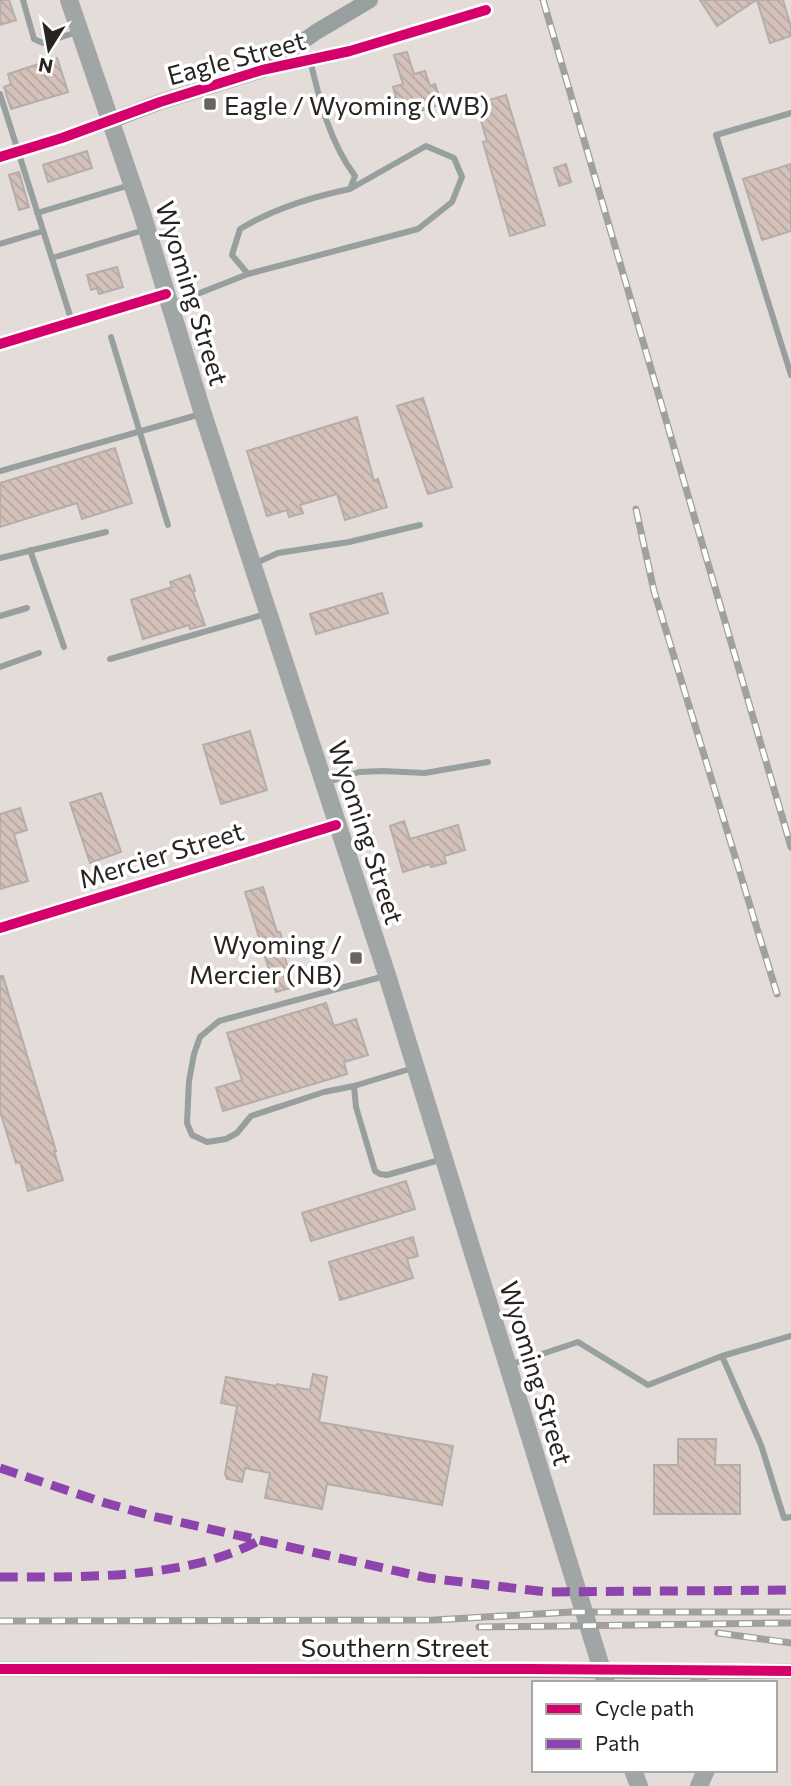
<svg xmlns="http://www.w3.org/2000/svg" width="791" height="1786" font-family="Commissioner,sans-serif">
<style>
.building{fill:url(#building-back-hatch);stroke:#b4aeab;stroke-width:2}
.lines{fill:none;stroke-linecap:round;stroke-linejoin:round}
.service{stroke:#979f9f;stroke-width:6}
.minor{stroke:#979f9f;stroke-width:12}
.tertiary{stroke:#979f9f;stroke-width:16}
.secondary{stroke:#a0a6a6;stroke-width:18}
.rail-casing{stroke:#a0a09f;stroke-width:7}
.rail{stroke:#fff;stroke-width:4.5;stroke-dasharray:13;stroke-linecap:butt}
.tertiary-bridge{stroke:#979f9f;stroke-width:16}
.quiet{stroke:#8e44ad;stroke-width:9;stroke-dasharray:18 9;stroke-linecap:butt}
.cycleway-casing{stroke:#fff;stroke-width:15}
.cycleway{stroke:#d6006c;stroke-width:10}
.poi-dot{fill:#6a6461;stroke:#fff;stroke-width:2.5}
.labels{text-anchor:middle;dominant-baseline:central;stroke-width:7;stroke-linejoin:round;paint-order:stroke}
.street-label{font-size:26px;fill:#282421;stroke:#fff}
.poi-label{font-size:26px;fill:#282421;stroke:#fff;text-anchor:start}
</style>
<defs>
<pattern id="building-back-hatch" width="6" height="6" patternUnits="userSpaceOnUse" patternTransform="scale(1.75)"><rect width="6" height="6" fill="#d4c1ba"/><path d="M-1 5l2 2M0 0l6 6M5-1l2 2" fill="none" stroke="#b6a6a0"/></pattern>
</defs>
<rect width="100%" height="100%" fill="#e4dcd9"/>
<path class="building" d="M0 0H9L16 20 0 25Z
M700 0H756L717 26Z
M757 0H783L791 27V36L770 43Z
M407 52 414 74 425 71 430 86 435 84 442 104 401 117 400 114 394 115 389 99 396 97 393 87 403 84 394 55Z
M57 58 68 92 11 109 4 87 11 84 8 74Z
M506 95 545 225 510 236 483 142 487 141 476 104Z
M87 151 92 168 48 182 43 165Z
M566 164 571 182 559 186 554 168Z
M791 164V231L762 240 743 179Z
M19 172 29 207 19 210 9 175Z
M117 267 123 287 99 294 97 288 91 290 87 275Z
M423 398 452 487 428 494 397 406Z
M357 417 374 481 378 479 387 507 345 520 337 494 300 505 303 513 289 517 287 510 267 516 247 451Z
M115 448 132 503 82 519 77 503 0 527V483Z
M190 575 195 591 193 592 205 625 190 629 189 625 143 639 131 600 172 587 170 582Z
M382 593 388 613 316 634 310 614Z
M250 731 267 790 221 804 203 745Z
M101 793 121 852 90 863 70 803Z
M20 808 27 830 14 834 28 881 0 889V814Z
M404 821 410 839 458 825 465 850 444 856 446 863 431 867 430 864 403 872 390 826Z
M263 887 277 932H280L283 941 280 942 294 987 276 992 245 892Z
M0 976H3L56 1151H54L63 1180 28 1191 20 1162 16 1163 0 1111Z
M326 1003 334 1026 356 1019 368 1055 344 1062 347 1074 223 1111 216 1088 242 1080 227 1033Z
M406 1181 415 1209 311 1241 302 1213Z
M413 1237 418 1256 407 1259 413 1278 340 1300 329 1262Z
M313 1374 327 1377 319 1422 453 1446 442 1505 327 1484 322 1509 265 1498 270 1473 245 1468 242 1482 227 1479 225 1474 237 1406 221 1403 226 1377 276 1386 277 1384 310 1390Z
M678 1439H716L715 1465H740V1514H654V1465H678Z"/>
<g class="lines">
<path class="service" d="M23 0 34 39 43 43 77 32
M310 60C320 101 329 141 355 176L350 189C311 197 275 208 240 229L232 255 248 274 418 229 452 202 462 177 454 158 426 146 350 189
M0 94 72 322
M791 113 716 135 791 375
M37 213 130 185
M0 244 43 231
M52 258 144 230
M172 304 248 274
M111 337 168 525
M0 471 201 414
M30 550 64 647
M0 558 106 532
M254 564 278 553 349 542 420 525
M0 616 27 608
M110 659 266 614
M0 667 39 653
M325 783 359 772 383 771 425 773 488 762
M413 1068 354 1086 356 1107 375 1171 380 1174 387 1175 443 1159
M354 1086 324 1092 251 1116 237 1133 226 1139 207 1142 192 1135 187 1123 189 1081 194 1054 200 1037 219 1021 385 976
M722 1356 761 1445 784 1518 791 1517
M509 1365 578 1342 648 1385 722 1356 791 1336"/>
<path class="minor" d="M265 69 350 51 486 10
M0 157 110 121
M0 344 166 294
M0 928 336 825"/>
<path class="tertiary" d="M110 121 160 102 262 70 316 32 370 0
M0 1669 572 1670
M628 1671H791"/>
<path class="secondary" d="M69 0 141 210 203 414 387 975 606 1683
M698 1672 700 1683
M633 1770 639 1786
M699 1786 706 1770"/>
<g class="rail-casing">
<path id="rail" d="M543 0 791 847
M636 509 654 591 777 994
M0 1621 434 1620 572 1612H791
M479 1627 791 1623
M718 1633 791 1643"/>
</g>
<use href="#rail" class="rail"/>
<path class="tertiary-bridge" d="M572 1670 628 1671"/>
<path class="quiet" d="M0 1468 102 1502 152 1516 428 1578 547 1592 791 1590
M0 1577C81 1577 188 1580 260 1540"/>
<g class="cycleway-casing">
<path id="cycleway" d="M0 157 62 138 160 102 262 70 350 51 486 10
M0 344 166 294
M0 928 336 825
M0 1669H529L791 1671"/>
</g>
<use href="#cycleway" class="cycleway"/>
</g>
<g class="poi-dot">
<rect x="203" y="97" width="14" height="14" rx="3.5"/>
<rect x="349" y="951" width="14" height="14" rx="3.5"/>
</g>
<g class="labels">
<g class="street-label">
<text transform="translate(236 57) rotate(-15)">Eagle Street</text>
<text transform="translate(193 293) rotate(73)">Wyoming Street</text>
<text transform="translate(367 832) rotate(72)">Wyoming Street</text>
<text transform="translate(161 854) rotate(-17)">Mercier Street</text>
<text transform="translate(537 1373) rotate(73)">Wyoming Street</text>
<text x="395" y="1646">Southern Street</text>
</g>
<g class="poi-label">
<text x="224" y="104">Eagle / Wyoming (WB)</text>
<text x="342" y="943" text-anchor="end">Wyoming /<tspan x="342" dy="30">Mercier (NB)</tspan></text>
</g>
</g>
<rect x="532" y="1681" width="245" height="91" fill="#ffffff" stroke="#a9a7a6" stroke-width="2"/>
<rect x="546" y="1704" width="35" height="10" fill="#d6006c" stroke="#a9a7a6" stroke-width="2"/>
<text x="595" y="1716" font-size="21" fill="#282421">Cycle path</text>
<rect x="546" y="1739" width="35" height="10" fill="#8e44ad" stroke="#a9a7a6" stroke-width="2"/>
<text x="595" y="1751" font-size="21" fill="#282421">Path</text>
<g transform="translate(49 49) rotate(191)" stroke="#ffffff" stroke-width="5" paint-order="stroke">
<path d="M0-5L12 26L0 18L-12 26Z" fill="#282421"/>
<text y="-10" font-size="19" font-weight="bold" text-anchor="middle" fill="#282421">N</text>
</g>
</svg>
